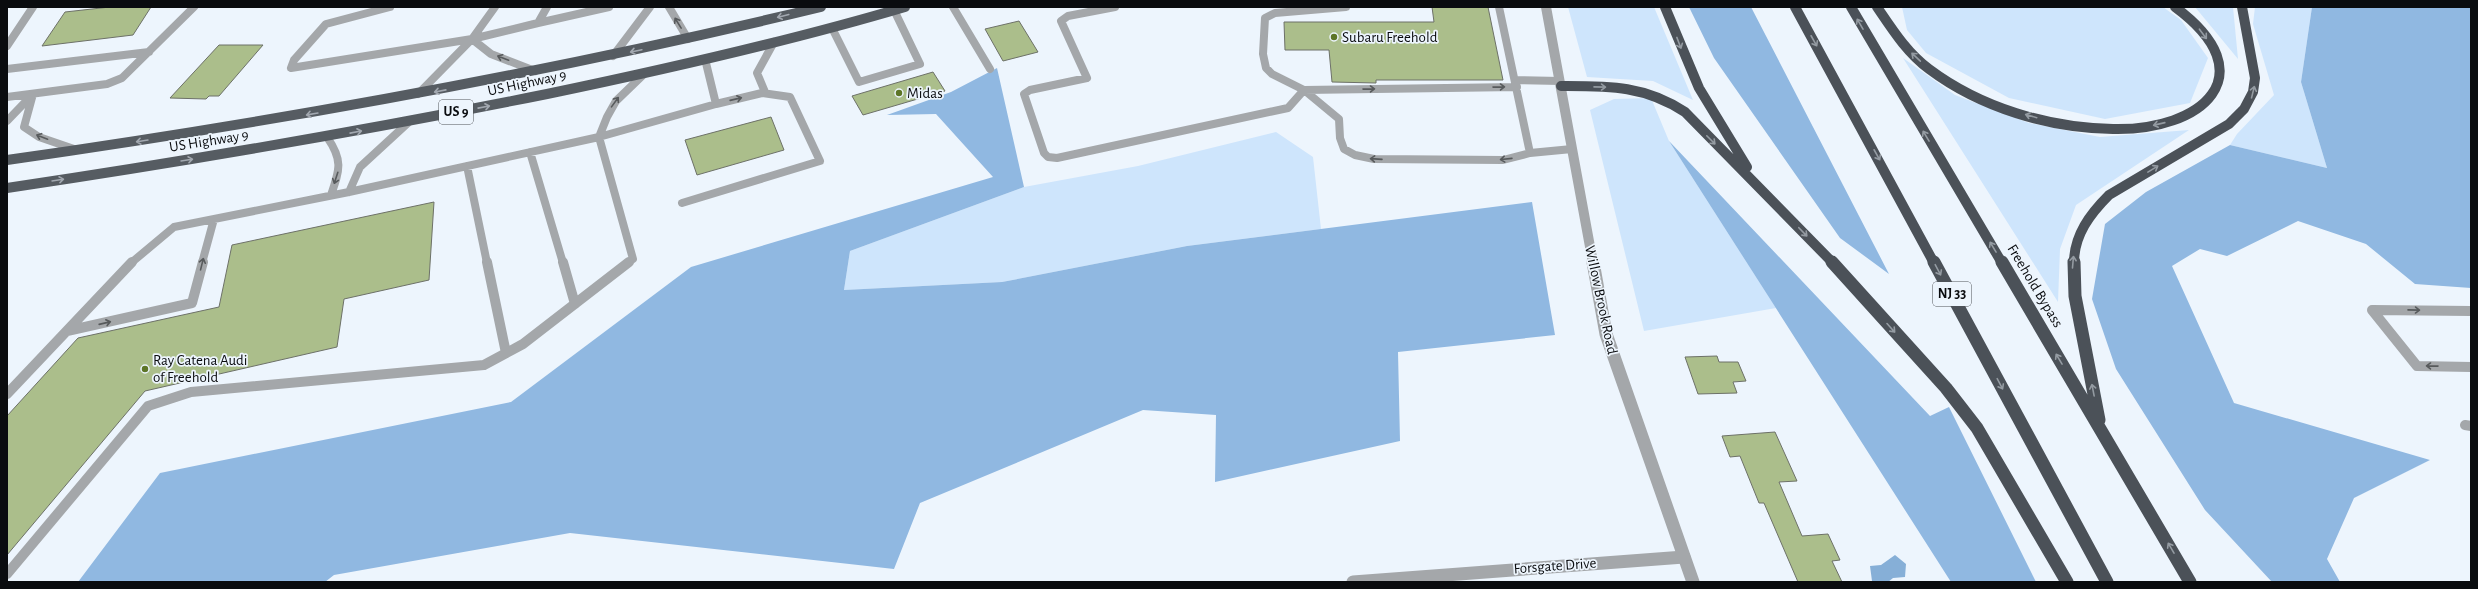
<svg xmlns="http://www.w3.org/2000/svg" width="2478" height="589" font-family="'Alegreya Sans',sans-serif">
<style>
.green{fill:#cee5fc}
.forest{fill:#90b8e1}
.water{fill:#86afd7}
.building{fill:#abbe8b;stroke:#6d7168}
.lines{fill:none;stroke-linecap:round;stroke-linejoin:round}
.service-far1{stroke:#a4a7aa;stroke-width:8}
.service{stroke:#a4a7aa;stroke-width:10}
.minor{stroke:#a4a7aa;stroke-width:13}
.tertiary-far1{stroke:#a4a7aa;stroke-width:10}
.tertiary{stroke:#a4a7aa;stroke-width:13}
.trunk{stroke:#565c62;stroke-width:10}
.motorway-far1{stroke:#4b5158;stroke-width:10}
.motorway{stroke:#4b5158;stroke-width:13}
.oneway{stroke:#a2a8b0}
.oneway2{stroke:#575a5c}
.oneway3{stroke:#949ba2}
.poi-dot{fill:#5c7527;stroke:#edf5fd;stroke-width:1.5}
.labels{text-anchor:middle;dominant-baseline:central;stroke-width:3.5;stroke-linejoin:round;paint-order:stroke}
.shield{fill:#edf5fd;stroke:#4e5256;stroke-width:1}
.shield-label{font-size:14px;font-weight:bold;fill:#0a0c0f}
.poi-label{font-size:15px;fill:#0a0c0f;stroke:#edf5fd;text-anchor:start}
.street-label{font-size:15px;fill:#0a0c0f;stroke:#edf5fd}
</style>
<rect width="100%" height="100%" fill="#edf5fd"/>
<path class="green" d="M1568 7H1654L1693 100 1653 81 1587 77Z
M1902 7H2163L2181 20 2208 58 2190 103 2105 119 2009 98 1926 53 1907 30Z
M2195 7H2233L2238 59Z
M2255 7H2312L2301 82 2327 168 2230 145 2237 134 2274 95 2253 24Z
M1903 58 1955 95 2029 123 2100 137 2189 130 2076 205 2060 249 2058 302Z
M1651 98 1669 141 1776 308 1644 331 1590 110 1614 99Z
M1276 132 1313 157 1321 229 1187 246 1002 282 844 290 850 251 1024 187 1138 166Z"/>
<path class="forest" d="M1689 7H1751L1889 274 1840 238 1714 58Z
M2312 7H2471V288L2415 284 2366 244 2298 221 2227 256 2200 249 2172 266 2234 403 2430 460 2354 498 2327 559 2340 582H2272L2205 510 2116 369 2092 299 2105 224 2146 192 2230 145 2327 168 2301 82Z
M997 68 1024 187 850 251 844 290 1002 282 1187 246 1532 202 1555 335 1398 352 1400 441 1215 482 1216 415 1143 410 920 503 894 569 570 533 334 575 325 582H78L160 473 511 402 691 267 993 177 936 114 887 115 951 92Z
M1669 141 1930 416 1949 407 2036 582H1951Z"/>
<path class="water" d="M1895 555 1906 564 1905 577 1893 578 1888 582 1872 581 1870 566 1881 565Z"/>
<path class="building" d="M110 7H151L133 35 42 46 65 12Z
M1432 7H1488L1503 80H1376V83L1332 82 1329 50H1285L1284 22H1434Z
M1019 21 1038 52 1003 61 985 29Z
M219 45H263L219 96H209L206 99 170 98Z
M933 72 945 91 863 115 852 96Z
M771 117 784 150 697 175 685 140Z
M434 202 429 280 344 299 337 347 145 391 7 555V416L78 338 219 307 232 245Z
M1717 356 1719 362H1738L1746 381 1733 382 1737 393 1698 394 1685 357Z
M1775 432 1797 481 1779 482 1802 536 1828 534 1840 560 1832 561 1842 582H1798L1764 503H1759L1740 456 1730 457 1722 436Z"/>
<g class="lines">
<path class="service-far1" d="M390 7 326 24 294 60 291 68 472 39 538 23
M547 7 538 23 609 7
M669 7 688 39
M953 7 990 69
M1115 7 1068 16 1061 21 1087 78 1030 90 1024 94 1044 153 1048 157 1057 158 1288 108 1304 90 1339 119 1340 138 1344 149 1355 155 1374 159 1503 160 1530 153 1572 149
M1346 7 1275 13 1265 18 1263 54 1266 68 1272 74 1304 90 1517 87
M1499 7 1530 153
M832 28 859 82 920 64 894 10
M472 39 491 54 535 71
M7 46 33 7
M613 56 650 7
M7 69 149 52
M1515 80 1560 81
M765 92 757 73 774 42
M33 94 24 127 39 137 77 150
M418 94 472 39 495 7
M7 97 107 84 122 78 194 7
M7 121 32 95
M327 137C343 160 340 169 331 195
M530 152 563 263
M467 166 487 263
M349 192 360 167 410 121
M682 203 820 161 790 97 762 93 716 104 705 59
M131 263 174 227 349 192 599 137 716 104
M202 263 214 219
M627 263 633 259 599 137 607 117 616 101 645 73"/>
<path class="service" d="M487 262 506 353
M563 262 575 304
M2471 311 2372 310 2417 366 2471 367
M67 331 192 303 203 262
M7 394 132 262
M2465 425 2471 426
M7 574 148 406 191 392 484 365 523 344 629 262"/>
<path class="minor" d="M1353 582 1684 557"/>
<path class="tertiary-far1" d="M1546 7 1593 263"/>
<path class="tertiary" d="M1593 262 1606 334 1693 582"/>
<path class="trunk" d="M7 160C281 121 552 72 821 7
M7 188C188 161 368 130 547 94 667 69 787 42 905 7"/>
<path class="motorway-far1" d="M1665 7 1699 88 1747 167
M1795 7 1934 263
M1851 7 2002 263
M1877 7C1892 29 1907 53 1929 69 1981 108 2049 128 2113 129 2202 131 2267 75 2175 7
M1561 86C1608 86 1644 85 1685 112L1833 263
M2074 263C2074 235 2090 214 2109 195L2229 124 2244 109 2253 92 2255 78 2242 7"/>
<path class="motorway" d="M1832 262 1946 388 1977 428 2067 582
M1934 262 2107 582
M2002 262 2190 582
M2074 262 2075 296 2099 420"/>
</g>
<defs><path id="oneway-shaft" d="M-6 0H5M1.5-3L5.5 0L1.5 3" fill="none" stroke-width="1.6" stroke-linecap="round" stroke-linejoin="round"/></defs>
<g class="oneway">
<use href="#oneway-shaft" transform="translate(783 16) rotate(166)"/>
<use href="#oneway-shaft" transform="translate(636 51) rotate(168)"/>
<use href="#oneway-shaft" transform="translate(440 91) rotate(169)"/>
<use href="#oneway-shaft" transform="translate(484 107) rotate(-11)"/>
<use href="#oneway-shaft" transform="translate(312 114) rotate(170)"/>
<use href="#oneway-shaft" transform="translate(356 132) rotate(-11)"/>
<use href="#oneway-shaft" transform="translate(142 141) rotate(171)"/>
<use href="#oneway-shaft" transform="translate(187 160) rotate(-9)"/>
<use href="#oneway-shaft" transform="translate(58 180) rotate(-9)"/>
</g>
<g class="oneway2">
<use href="#oneway-shaft" transform="translate(678 23) rotate(-122)"/>
<use href="#oneway-shaft" transform="translate(503 58) rotate(-159)"/>
<use href="#oneway-shaft" transform="translate(1499 87) rotate(-1)"/>
<use href="#oneway-shaft" transform="translate(1369 89) rotate(-1)"/>
<use href="#oneway-shaft" transform="translate(736 99) rotate(-13)"/>
<use href="#oneway-shaft" transform="translate(615 102) rotate(-54)"/>
<use href="#oneway-shaft" transform="translate(42 137) rotate(-159)"/>
<use href="#oneway-shaft" transform="translate(1376 159) rotate(-176)"/>
<use href="#oneway-shaft" transform="translate(1506 159) rotate(174)"/>
<use href="#oneway-shaft" transform="translate(336 178) rotate(108)"/>
<use href="#oneway-shaft" transform="translate(202 264) rotate(-76)"/>
<use href="#oneway-shaft" transform="translate(2414 310) rotate(1)"/>
<use href="#oneway-shaft" transform="translate(105 323) rotate(-13)"/>
<use href="#oneway-shaft" transform="translate(2432 366) rotate(-179)"/>
</g>
<g class="oneway3">
<use href="#oneway-shaft" transform="translate(1860 24) rotate(-120)"/>
<use href="#oneway-shaft" transform="translate(2203 34) rotate(53)"/>
<use href="#oneway-shaft" transform="translate(1814 41) rotate(61)"/>
<use href="#oneway-shaft" transform="translate(1679 43) rotate(69)"/>
<use href="#oneway-shaft" transform="translate(1916 57) rotate(-137)"/>
<use href="#oneway-shaft" transform="translate(1600 87) rotate(1)"/>
<use href="#oneway-shaft" transform="translate(2253 92) rotate(-76)"/>
<use href="#oneway-shaft" transform="translate(2031 116) rotate(-164)"/>
<use href="#oneway-shaft" transform="translate(2159 124) rotate(167)"/>
<use href="#oneway-shaft" transform="translate(1926 136) rotate(-121)"/>
<use href="#oneway-shaft" transform="translate(1711 140) rotate(45)"/>
<use href="#oneway-shaft" transform="translate(1877 155) rotate(61)"/>
<use href="#oneway-shaft" transform="translate(2153 169) rotate(-31)"/>
<use href="#oneway-shaft" transform="translate(1803 232) rotate(46)"/>
<use href="#oneway-shaft" transform="translate(1993 247) rotate(-121)"/>
<use href="#oneway-shaft" transform="translate(2073 262) rotate(-85)"/>
<use href="#oneway-shaft" transform="translate(1938 270) rotate(62)"/>
<use href="#oneway-shaft" transform="translate(1891 328) rotate(48)"/>
<use href="#oneway-shaft" transform="translate(2059 359) rotate(-121)"/>
<use href="#oneway-shaft" transform="translate(2000 384) rotate(62)"/>
<use href="#oneway-shaft" transform="translate(2093 390) rotate(-101)"/>
<use href="#oneway-shaft" transform="translate(2171 548) rotate(-120)"/>
</g>
<g class="poi-dot">
<circle cx="1334" cy="37" r="4"/>
<circle cx="899" cy="93" r="4"/>
<circle cx="145" cy="369" r="4"/>
</g>
<g class="labels">
<g class="shield">
<rect x="439" y="100" width="34" height="24" rx="3"/>
<rect x="1933" y="282" width="38" height="24" rx="3"/>
</g>
<g class="shield-label">
<text x="456" y="112">US 9</text>
<text x="1952" y="294">NJ 33</text>
</g>
<g class="poi-label">
<text x="1342" y="37">Subaru Freehold</text>
<text x="907" y="93">Midas</text>
<text x="153" y="360">Ray Catena Audi<tspan x="153" dy="17">of Freehold</tspan></text>
</g>
<g class="street-label">
<text transform="translate(527 83) rotate(-12)">US Highway 9</text>
<text transform="translate(209 141) rotate(-9)">US Highway 9</text>
<text transform="translate(2035 286) rotate(59)">Freehold Bypass</text>
<text transform="translate(1601 300) rotate(78)">Willow Brook Road</text>
<text transform="translate(1555 566) rotate(-4)">Forsgate Drive</text>
</g>
</g>
<rect width="2478" height="589" fill="none" stroke="#0a0c0f" stroke-width="16"/>
</svg>
